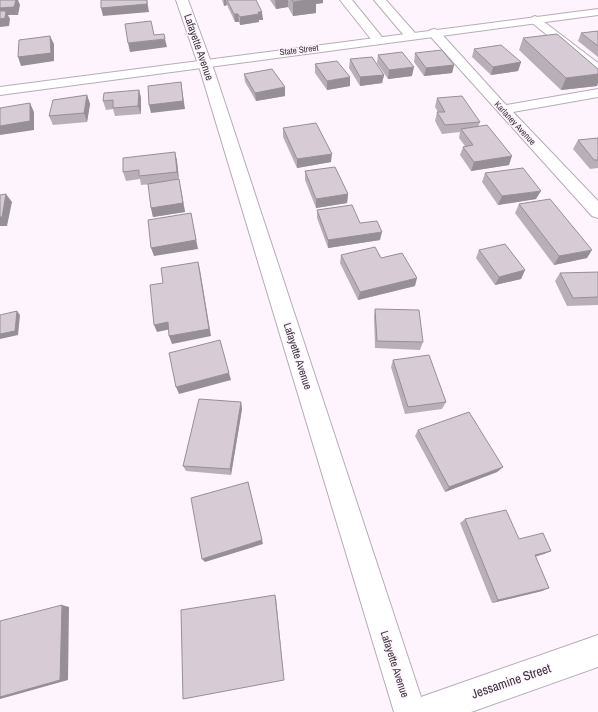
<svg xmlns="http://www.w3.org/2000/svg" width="598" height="712" font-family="'Archivo Narrow',sans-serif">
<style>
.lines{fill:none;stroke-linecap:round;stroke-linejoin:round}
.minor-casing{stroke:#b6acb6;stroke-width:2}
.major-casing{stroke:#b6acb6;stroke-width:2}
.minor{fill:#fff;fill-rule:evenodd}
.major{fill:#fff;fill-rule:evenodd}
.wall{fill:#b9afb8}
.shaded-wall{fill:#968f96}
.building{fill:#d7ccd6;stroke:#968f96}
.labels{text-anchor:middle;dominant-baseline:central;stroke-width:3;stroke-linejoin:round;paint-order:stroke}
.far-street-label{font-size:9px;fill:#3a363a;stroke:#fef4fe}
.street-label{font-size:11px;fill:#3a363a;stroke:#fef4fe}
.near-street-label{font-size:13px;fill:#3a363a;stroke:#fef4fe}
</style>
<rect width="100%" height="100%" fill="#fef4fe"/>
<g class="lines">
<g class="minor-casing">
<path id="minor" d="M176 0H188L215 73 421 697 598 635V667L471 712H394L201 73Z
M340 0H352L382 37 384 40 382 43H374Z
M374 0H386L415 33 417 36 415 39H407Z
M535 16 539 18 598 63V73L593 72 531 22 529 20 531 18Z
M434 29 438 30 506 105 598 89V97L513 112 598 201V218L592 216 430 36 428 33 430 30Z"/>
</g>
<g class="major-casing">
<path id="major" d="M598 9V15L0 95V87Z"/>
</g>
<use href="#minor" class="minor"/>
<use href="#major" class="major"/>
</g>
<path class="wall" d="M222 0H256L263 20H259V22L240 25 239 22H235L227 5 224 6Z
M270 0H323V3L316 4V13L293 16 288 7 276 9Z
M598 31V57L578 41 581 33Z
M523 38 597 86 561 90 519 50Z
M474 49 521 62 518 71 491 75 472 57Z
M415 53 454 65 452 73 424 76 414 62Z
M378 55 412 76 388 79 377 63Z
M350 59 384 75 382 83 360 86 349 68Z
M315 64 350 86 327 90 315 73Z
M244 74 285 96 256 101 245 82Z
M139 90 141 98V114L115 116 113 109 106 110 103 101Z
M87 95 90 104 87 122 53 125 49 116Z
M437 98 480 122 478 127 509 165 471 171 460 155 463 147 465 146 459 138 460 132 442 134 435 121 437 112H438L435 107Z
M283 128 331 162 297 168 283 137Z
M598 138V168L590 169 573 149 578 140Z
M175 152 177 161 179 180 181 188 185 212 153 217 151 208 152 184 141 185 140 179 126 181 123 172Z
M305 171 348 194 347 203 316 208 305 180Z
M485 173 536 199 498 205 482 182Z
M519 204 587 258 554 265 515 213Z
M317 210 360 223 380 240 328 248 317 218Z
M479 250 525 270 521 279 495 285 476 258Z
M341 255 415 286 358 300 340 263Z
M598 272V305L567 306 555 281 560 273Z
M375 309 423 342 420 350 375 348 374 317Z
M393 360 446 402 442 409 405 414 391 367Z
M241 402 242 409 231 475 186 471 183 466Z
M418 430 503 467 497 472 445 492 415 436Z
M465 519 551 551 544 554 535 557 549 588 542 591 492 603 460 523Z"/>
<path class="shaded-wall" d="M16 0H18L20 5 18 15H8L10 19 9 26 0 27V8Z
M147 0 149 12 103 16 101 8Z
M224 0H226L227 5 224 6Z
M275 0H288V7L276 9Z
M308 0H323V3L316 4V13L293 16V2Z
M258 12H262L263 20H259V22L240 25V17Z
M234 14H238L239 22H235Z
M50 36 54 44V61L21 66 18 57Z
M165 39 167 47 130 52 128 43Z
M521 62 518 71 491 75 493 67Z
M454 65 452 73 424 76 426 68Z
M414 67 412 76 388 79 389 70Z
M598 74V83L597 86 561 90 566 78Z
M384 75 382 83 360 86V77Z
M350 77V86L327 90V81Z
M181 82 185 109 151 113 149 105Z
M285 87V96L256 101 255 93Z
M139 90 141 98V114L138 106Z
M87 95 90 104 87 122 84 113Z
M30 103 34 112V130L0 135V126Z
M175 152 177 161 179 180 177 172Z
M332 154 331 162 297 168V159Z
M512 156 509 165 471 171 474 162Z
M179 179 185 212 153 217 151 208Z
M541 191 536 199 498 205 502 196Z
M6 194 12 202 7 226H0V217Z
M348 194 347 203 316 208V199Z
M191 213 198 249 154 256 151 248Z
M382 232 380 240 328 248V240Z
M592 250 587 258 554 265 559 256Z
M198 262 200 270 211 336 172 344 169 336Z
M525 270 521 279 495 285 499 277Z
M417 278 415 286 358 300 360 292Z
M17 311 20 315 18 335 0 339V334Z
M168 322 171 329 157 332 154 325Z
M229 373 231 380 179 394 176 387Z
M241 402 242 409 231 475 230 469Z
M503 467 497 472 445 492 449 487Z
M248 482 263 544 205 562 202 559Z
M551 551 544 554 528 558 535 555Z
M549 588 542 591 492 603 498 600Z
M275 595 276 598 284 680Z
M62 605 69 607 68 680 0 699V697Z"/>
<path class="building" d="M0 0H16L14 7 0 8Z
M101 0H147V4L101 8Z
M227 0H256L262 12H258L259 14 240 17 238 14H234Z
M292 0H308L293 2Z
M0 11H6L5 18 0 19Z
M151 21 154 35 164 34 165 39 128 43 125 24Z
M598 31V46L581 33Z
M557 34 598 69V74L566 78 523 38Z
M50 36 51 53 18 57 19 40Z
M501 45 521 62 493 67 474 49Z
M442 50 454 65 426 68 415 53Z
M402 52 414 67 389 70 378 55Z
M372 57 384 75 360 77 350 59Z
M337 61 350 77 327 81 315 64Z
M272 69 285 87 255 93 244 74Z
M181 82 183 101 149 105 148 86Z
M139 90 138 106 113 108V100L103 101 104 93Z
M87 95 84 113 49 116 53 100Z
M462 96 480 122 445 125 437 112H445L437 98Z
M30 103V121L0 126V108Z
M316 123 332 154 297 159 283 128Z
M487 125 512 156 474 162 463 147 473 145 461 129Z
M598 138V160H594L578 140Z
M175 152 177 172 139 176V170L123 172V158Z
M335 167 348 194 316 199 305 171Z
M523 168 541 191 502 196 485 173Z
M179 179 183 203 151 208 148 184Z
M6 194 2 217H0V195Z
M550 199 592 250 559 256 519 204Z
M352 205 360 223 377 221 382 232 328 240 317 210Z
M191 213 196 240 151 248 148 220Z
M505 244 525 270 499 277 479 250Z
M375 247 381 258 402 253 417 278 360 292 341 255Z
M198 262 209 329 169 336 168 322 154 325 150 285 163 283 161 268Z
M598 272V297L573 298 560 273Z
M375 309 419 310 423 342 377 341Z
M17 311 15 331 0 334V315Z
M220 340 229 373 176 387 169 353Z
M429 355 446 402 408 407 393 360Z
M199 399 241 402 230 469 183 466Z
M469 412 503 467 449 487 418 430Z
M248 482 262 540 202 559 191 498Z
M506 510 519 539 543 533 551 551 535 555 549 588 498 600 465 519Z
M275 595 284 680 183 699 181 610Z
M62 605 60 680 0 697V621Z"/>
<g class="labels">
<g class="far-street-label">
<text transform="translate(299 50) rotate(-7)">State Street</text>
<text transform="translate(515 123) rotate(47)">Karlaney Avenue</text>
</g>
<g class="street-label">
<text transform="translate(199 47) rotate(71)">Lafayette Avenue</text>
<text transform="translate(298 356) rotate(72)">Lafayette Avenue</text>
<text transform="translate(395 664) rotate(72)">Lafayette Avenue</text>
</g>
<g class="near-street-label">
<text transform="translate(511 681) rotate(-19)">Jessamine Street</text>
</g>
</g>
</svg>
